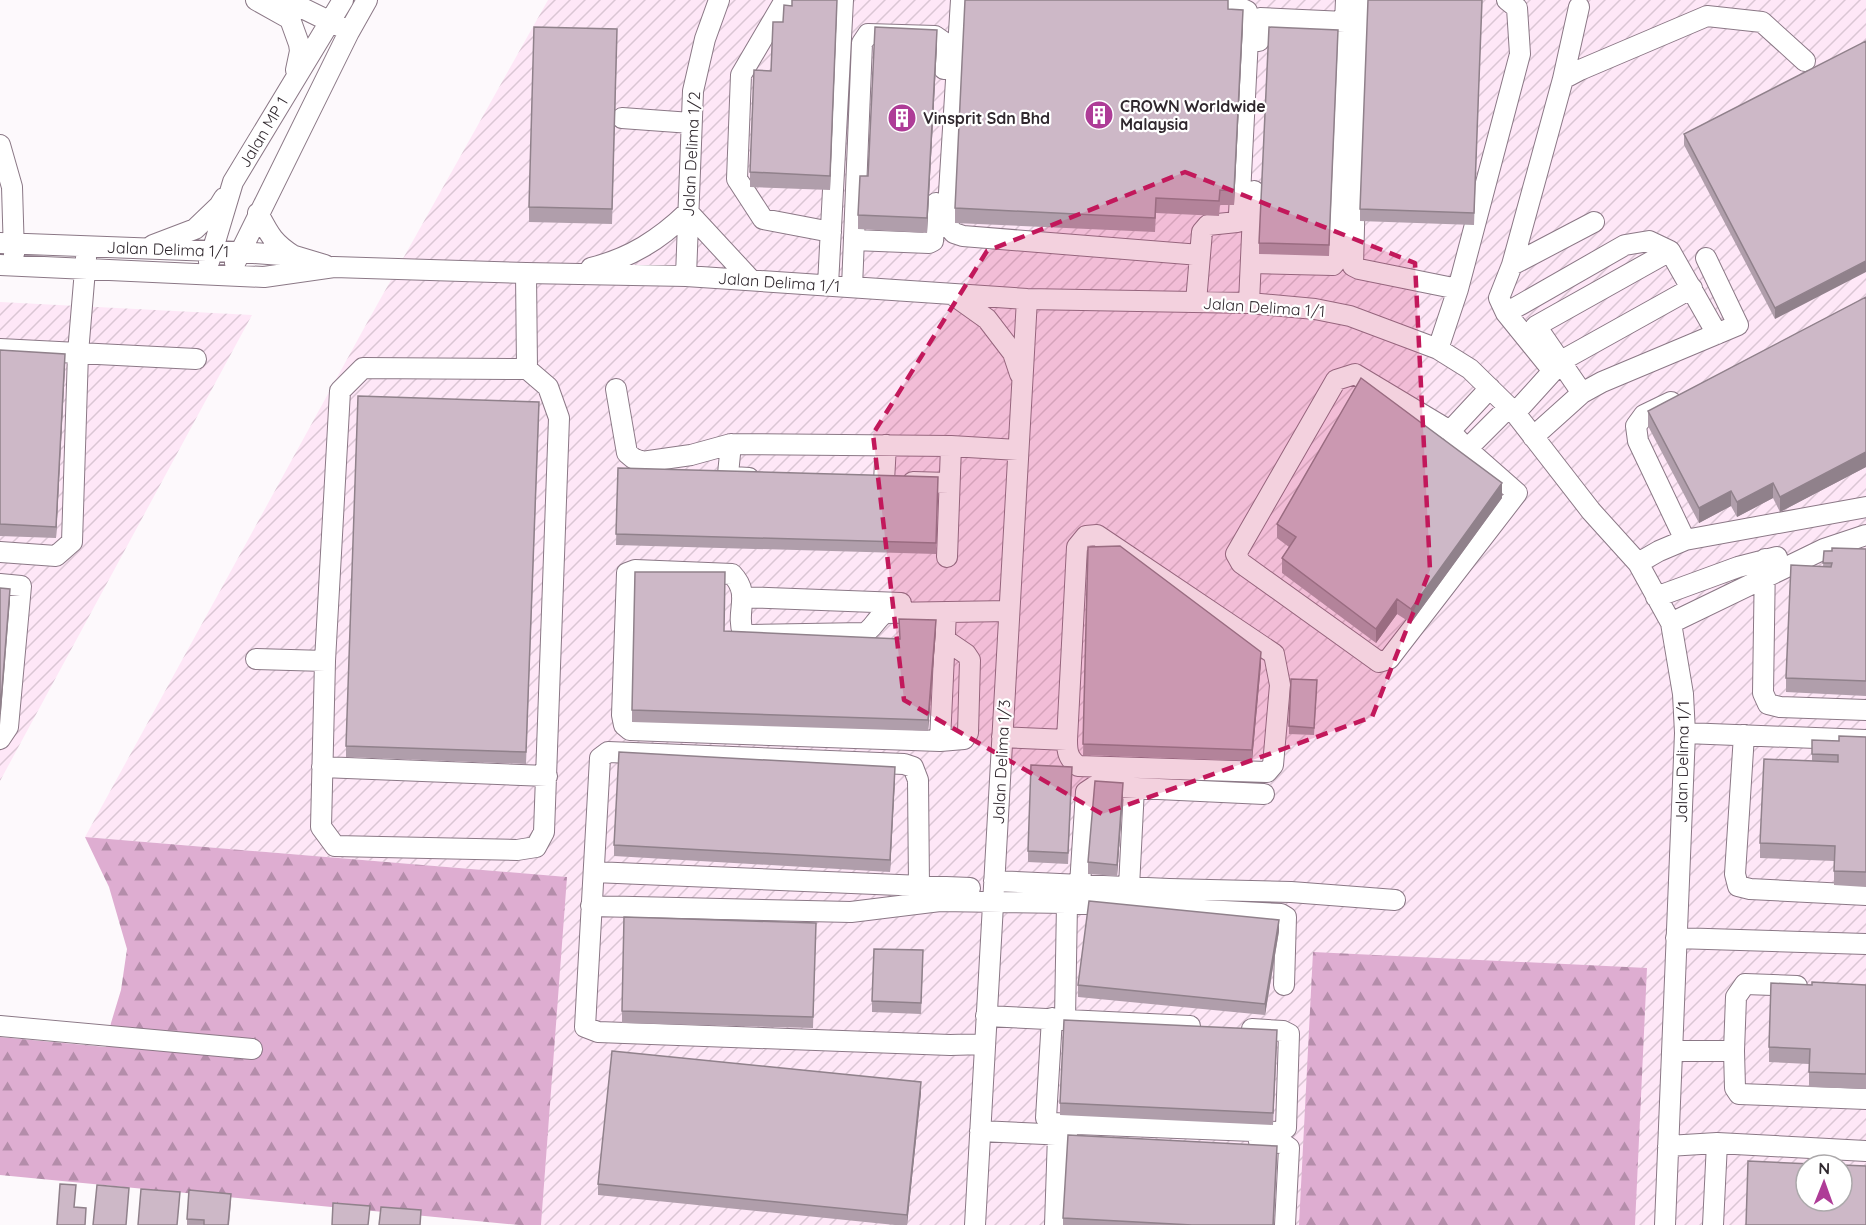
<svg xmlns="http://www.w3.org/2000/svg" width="1866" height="1225" font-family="Quicksand,sans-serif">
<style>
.industrial{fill:url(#industrial-furrows);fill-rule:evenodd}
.forest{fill:url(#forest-firs)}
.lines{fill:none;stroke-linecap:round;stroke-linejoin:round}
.minor-casing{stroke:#8b7886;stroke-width:22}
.minor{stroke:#fff;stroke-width:20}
.wall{fill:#b09eab}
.shaded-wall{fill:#90818b}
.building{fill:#cdb8c7;stroke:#90818b;stroke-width:1.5}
.marked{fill:#c2185b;fill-opacity:0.2;stroke:#c2185b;stroke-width:4.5;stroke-dasharray:12 8;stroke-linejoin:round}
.labels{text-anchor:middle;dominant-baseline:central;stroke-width:4.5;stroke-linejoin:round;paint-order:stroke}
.poi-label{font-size:16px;font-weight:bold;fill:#30282e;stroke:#fff;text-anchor:start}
.street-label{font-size:16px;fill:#30282e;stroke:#fff}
</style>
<defs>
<pattern id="industrial-furrows" width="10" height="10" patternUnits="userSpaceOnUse" patternTransform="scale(1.5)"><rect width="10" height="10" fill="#fee7f7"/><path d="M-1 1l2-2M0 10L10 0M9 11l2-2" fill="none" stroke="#dac6d4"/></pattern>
<pattern id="forest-firs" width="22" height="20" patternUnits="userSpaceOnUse" patternTransform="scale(1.5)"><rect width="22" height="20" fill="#deadd1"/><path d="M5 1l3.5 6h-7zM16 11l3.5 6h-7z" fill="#b48daa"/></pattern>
</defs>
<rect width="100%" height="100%" fill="#fdf9fc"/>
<path class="industrial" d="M548 0H1866V1225H541L566 877 85 837 368 321ZM1806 1165H1842V1201H1806Z
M0 302 252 315 0 781Z"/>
<path class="forest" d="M85 837 567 877 541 1225H519L0 1175V1037L106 1047 111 1023 121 990 127 949 109 887Z
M1313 952 1647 968 1635 1225H1299Z"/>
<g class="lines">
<g class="minor-casing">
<path id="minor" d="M256 0 290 19 299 44 300 51 296 70
M286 0 339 26
M785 0 741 75 737 179 763 219 831 232
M961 0 947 225 954 233 963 236 1200 255 1202 232 1208 225 1237 222 1239 214 1249 19 1247 11 1234 5 1205 2V0
M1360 0 1353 266 1359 269 1458 289
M1345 22 1346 0
M1563 79 1580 70 1707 16 1762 22 1805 61
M622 118 691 123
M0 145 12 187 14 254
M258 213C269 234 273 243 294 256
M854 240 929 243 933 241 936 203
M0 243 240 252 295 256 325 265
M153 245 195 229 219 206 224 198
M209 262 233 182 343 0
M235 263 349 32 367 0
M1251 263 1333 265 1338 259 1345 22 1260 18 1259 41
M0 265 264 277 334 267 526 273 686 276 1027 299 1249 303 1315 309 1350 316 1438 349 1470 369 1515 413 1591 511 1638 563 1671 623 1683 694 1685 733 1665 1225
M1512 265 1594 222
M591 268C630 258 659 240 688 212L751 280
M526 273 527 369 548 387 559 418 544 832 536 847 517 850 335 846 321 827 325 661 340 391 363 368 527 369
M686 276 693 91 705 39 719 0
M828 285 843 0
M852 287 862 43 868 34 935 36 945 43 944 69
M952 294 987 319 1013 353 1020 374
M1196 302 1200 255
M1249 303 1254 191
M1506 313 1625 245 1649 241 1670 251 1717 334
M0 349 78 353 86 258
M1438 349 1458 289 1520 54 1517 8 1507 0
M1561 361 1692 288
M1355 374 1450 431 1467 449 1517 493 1389 659 1379 662 1241 563 1236 554 1336 380Z
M616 389 627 453 633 458 642 462 691 455 731 444 951 446 1018 450
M1582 393 1536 326 1670 251
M1671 402 1644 415 1636 426 1638 441 1685 540
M1515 413 1553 371 1506 313 1499 298 1512 265 1563 79 1579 7
M1450 431 1490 388
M1533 437 1582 393 1602 382 1738 325 1706 258
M731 444 728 474 733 477 749 478
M1467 449 1509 407
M884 481 886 445
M913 482 949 483
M1097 535 1274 654 1280 685 1273 765 1267 772 1078 766C1068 758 1067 752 1067 740L1077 547 1086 536Z
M0 552 56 556 72 542 78 353 196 359
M947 557 951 446
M1765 559 1763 693 1768 704 1780 707 1866 710
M1638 563 1659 551 1685 540 1866 507
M0 584 21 586 8 727 0 739
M742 597 901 603
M1656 597 1738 567 1777 557
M946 612 940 741 630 730 624 725 622 715 627 573 635 570 732 574C752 595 735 611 743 633L751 635 864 633C874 629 876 617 886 613L1009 611
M1671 623 1824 549 1866 535
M256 659 325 661
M1685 733 1866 740
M1744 735 1735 874 1738 886 1750 889 1866 895
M1002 737 1067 740
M940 741 964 739 968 733 970 660 966 654 944 639
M322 767 547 776
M594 872 970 888
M994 881 1169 889 1291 892 1395 900
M1080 885 1086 792 1095 786 1264 794
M919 887 918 780 913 767 904 764 608 752 600 758 585 1027 598 1032 950 1045 985 1044
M1129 887 1134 788
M1067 903 1281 914 1286 917 1284 985
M591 906 851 912 940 901 1067 903 1065 1019
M1676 938 1866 944
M1797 986 1745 984 1736 997 1734 1051 1735 1088 1739 1094 1866 1099
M986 1016 1190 1026
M1052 1018 1046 1118 1051 1123 1279 1132 1286 1128 1289 1034 1283 1031 1252 1029
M0 1026 252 1049
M1672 1051H1734
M980 1131 1067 1135
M1259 1142 1282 1143 1289 1148 1285 1225
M1668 1146 1717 1143
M975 1225 1027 299
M1055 1225 1058 1135
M1713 1225 1717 1143 1866 1151"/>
</g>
<use href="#minor" class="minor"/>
</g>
<path class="wall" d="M1482 0 1474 225 1360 221V209Z
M792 6 837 8 830 190 750 187V172L771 71 783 22Z
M1229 9 1243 25 1234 205H1220L1219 216 1156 213 1155 232 955 223V208Z
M1338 41 1329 256 1259 254V243Z
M1866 41 1775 319 1684 145V134Z
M617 44 612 224 529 222V207Z
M937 45 927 233 858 229V215L868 176Z
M1866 297V467L1780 512 1773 498 1737 517 1731 506 1699 523 1648 426V411Z
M0 350 65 365 56 538 0 536Z
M539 413 526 764 346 757V746Z
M618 468 938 477 936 554 616 545Z
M1502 498 1411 623 1397 614 1376 643 1282 573V558L1289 547 1277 538V524Z
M1088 547 1261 664 1252 761 1083 755Z
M1866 549V696L1786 692V678L1823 567 1824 551Z
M899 619 936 631 928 731 632 722V710L724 631 900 639Z
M1317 688 1314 735 1289 734V726Z
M1866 737V887L1834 885V861L1760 858V843L1812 761V740L1839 741Z
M895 778 890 872 614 856V845Z
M1072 778 1068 864 1028 862V851Z
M1123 794 1117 876 1088 874V862Z
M816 923 813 1028 622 1023V1011Z
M1279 931 1265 1015 1078 997V985Z
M923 962 921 1014 872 1012V1001Z
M1812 985H1866V1089L1809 1087V1064L1769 1062V1047Z
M1277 1041 1273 1125 1060 1115V1103Z
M921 1093 907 1225H895L598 1195V1184Z
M1277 1157 1274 1225H1063V1218Z
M231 1202 229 1225H187V1219Z"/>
<path class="shaded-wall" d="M837 0V8L830 190V176Z
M1243 10V25L1234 205V191Z
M937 30V45L927 233V218Z
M1866 261V272L1775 319V308Z
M65 354V365L56 538V527Z
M1866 452V467L1780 512V497Z
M1502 483V498L1411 623V609Z
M1773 483V498L1737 517V502Z
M1731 491V506L1699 523V508Z
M10 589V600L0 725V714Z
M1397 599V614L1376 643V629Z
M936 620V631L928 731V720Z
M1261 652V664L1252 761V750Z
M895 767V778L890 872V860Z
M1123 783V794L1117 876V865Z
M1279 920V931L1265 1015V1004Z
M921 1082V1093L907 1225V1215Z"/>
<path class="building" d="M792 0H837L830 176 750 172 754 70 771 71 773 22H783L784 5 792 6Z
M965 0H1228V9L1243 10 1234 191 1220 190 1219 201 1156 198 1155 218 955 208Z
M1368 0H1482L1474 213 1360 209Z
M534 27 617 29 612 209 529 207Z
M875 27 937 30 927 218 858 215 860 176H868Z
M1269 27 1338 30 1329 245 1259 243Z
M1866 41V261L1775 308 1684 134Z
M1866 297V452L1780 497 1773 483 1737 502 1731 491 1699 508 1648 411Z
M0 350 65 354 56 527 0 524Z
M1361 378 1502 483 1411 609 1397 599 1376 629 1282 558 1296 537 1277 524Z
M358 396 539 402 526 752 346 746Z
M618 468 938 477 936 543 616 534Z
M1120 546 1261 652 1252 750 1083 744 1088 547Z
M1832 548 1866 549V681L1786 678 1791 565 1831 567 1832 563H1823L1824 551H1832Z
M635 572H725L724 631 900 639 899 619 936 620 928 720 632 710Z
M0 588 10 589 0 714Z
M1291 679 1317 680 1314 728 1289 726Z
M1839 736 1866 737V872L1834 871 1835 846 1760 843 1764 759 1838 762V755L1812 754V740L1839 741Z
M619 752 895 767 890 860 614 845Z
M1031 765 1072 767 1068 853 1028 851Z
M1095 781 1123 783 1117 865 1088 862Z
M1089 901 1279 920 1265 1004 1078 985Z
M624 917 816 923 813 1017 622 1011Z
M874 949 923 950 921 1003 872 1001Z
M1812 982 1866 985V1074L1809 1072 1810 1049 1769 1047 1771 983 1812 985Z
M1064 1020 1277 1030 1273 1113 1060 1103Z
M612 1051 921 1082 907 1215 598 1184Z
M1068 1135 1277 1146 1273 1225H1192L1063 1218Z
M1748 1161 1835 1165H1806V1201H1842V1165L1866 1166V1225H1746Z
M60 1184 76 1185 74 1207 86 1208 85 1225H57Z
M97 1185 129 1188 126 1225H93Z
M141 1189 180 1192 177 1225H138Z
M189 1190 231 1194 228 1225H204V1220L187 1219Z
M333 1203 370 1206 368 1225H332Z
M381 1207 421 1210 420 1225H379Z"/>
<path class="marked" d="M1185 172 1415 263 1430 570 1372 717 1102 814 904 700 873 434 987 251Z"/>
<defs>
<g id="building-disc" transform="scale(1.5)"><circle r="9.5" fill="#ae3c97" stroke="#fff"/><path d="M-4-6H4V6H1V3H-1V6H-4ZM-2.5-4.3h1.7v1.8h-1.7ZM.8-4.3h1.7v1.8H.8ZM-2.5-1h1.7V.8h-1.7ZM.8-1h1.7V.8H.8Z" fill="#fff"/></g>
</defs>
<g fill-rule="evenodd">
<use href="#building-disc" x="1099" y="115"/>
<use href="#building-disc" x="902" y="118"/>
</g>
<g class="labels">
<g class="poi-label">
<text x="1120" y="106">CROWN Worldwide<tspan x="1120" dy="18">Malaysia</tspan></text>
<text x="923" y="118">Vinsprit Sdn Bhd</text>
</g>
<g class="street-label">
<text transform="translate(263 132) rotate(-59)">Jalan MP 1</text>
<text transform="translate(691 154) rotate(-87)">Jalan Delima 1/2</text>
<text transform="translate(168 249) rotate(2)">Jalan Delima 1/1</text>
<text transform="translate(779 282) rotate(4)">Jalan Delima 1/1</text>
<text transform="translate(1264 307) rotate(4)">Jalan Delima 1/1</text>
<text transform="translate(1001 762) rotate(-87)">Jalan Delima 1/3</text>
<text transform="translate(1682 762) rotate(-89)">Jalan Delima 1/1</text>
</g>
</g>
<g transform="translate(1824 1183) rotate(1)"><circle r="28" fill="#ffffff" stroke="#aca9ab" stroke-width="1.5"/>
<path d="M0-4.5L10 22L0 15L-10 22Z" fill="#ae3c97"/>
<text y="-9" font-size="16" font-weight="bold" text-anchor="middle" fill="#30282e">N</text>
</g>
</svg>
